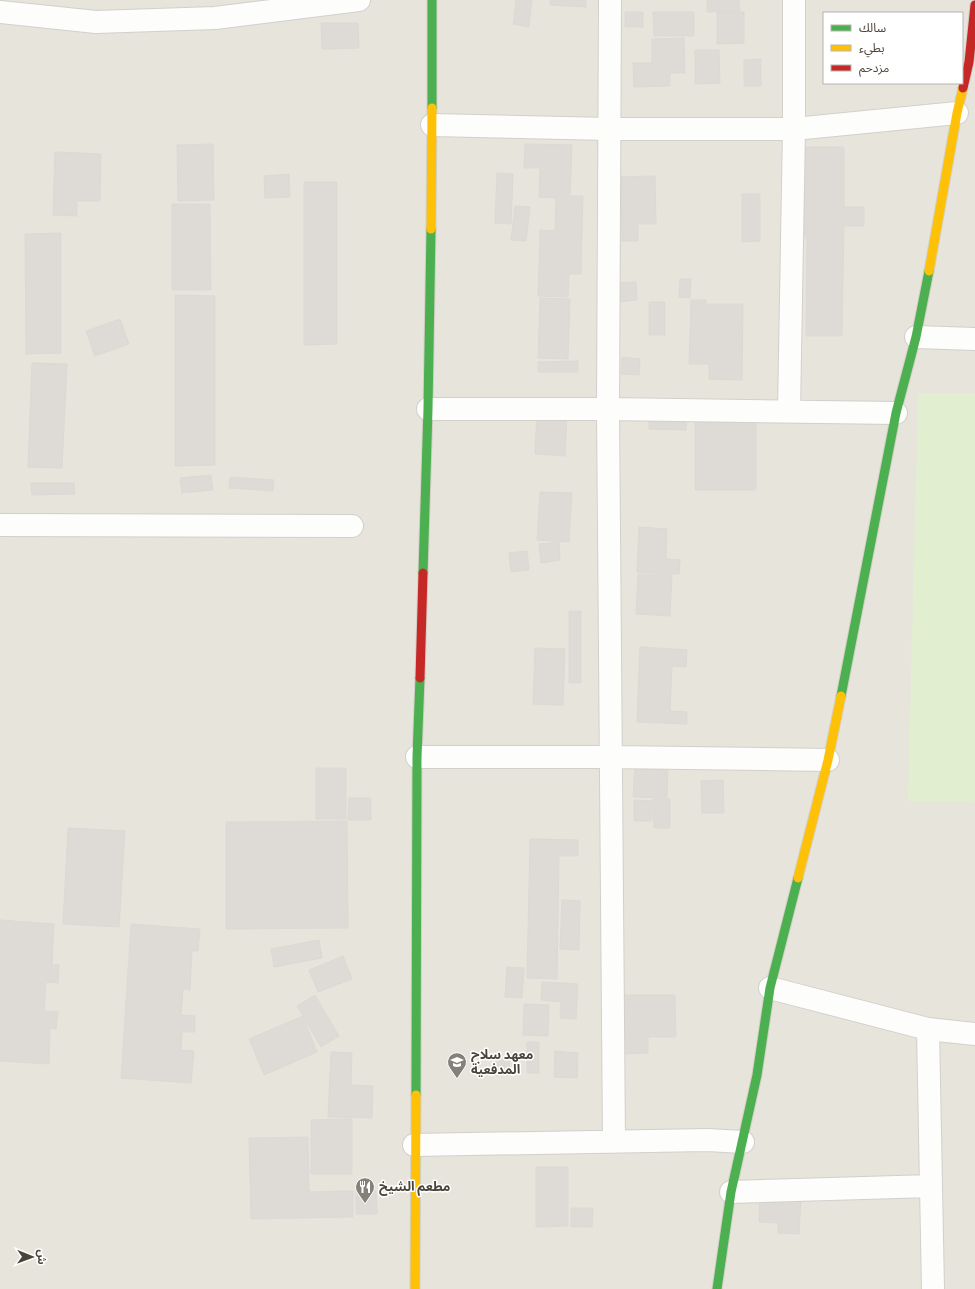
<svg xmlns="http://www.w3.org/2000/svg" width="975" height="1289" font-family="'Source Sans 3','Noto Sans Arabic',sans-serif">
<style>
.residential{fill:#e7e4dc;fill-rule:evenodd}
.green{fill:#e1eecf}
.building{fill:#dedbd6;stroke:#dcd9d4}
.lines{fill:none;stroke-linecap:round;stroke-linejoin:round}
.street-casing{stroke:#d2d0cb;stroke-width:24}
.fast-casing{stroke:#d3cfc5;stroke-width:11}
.slow-casing{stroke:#d3cfc5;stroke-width:11}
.jam-casing{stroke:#d3cfc5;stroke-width:11}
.street{stroke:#fdfdfc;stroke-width:22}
.fast{stroke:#4caf50;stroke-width:9}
.slow{stroke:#ffc107;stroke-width:9}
.jam{stroke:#c62828;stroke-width:9}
.labels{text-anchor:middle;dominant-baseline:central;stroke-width:3;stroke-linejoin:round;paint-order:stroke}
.poi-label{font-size:13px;font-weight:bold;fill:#4b4439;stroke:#fff;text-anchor:start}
</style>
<rect width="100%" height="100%" fill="#f4f2ee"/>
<path class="residential" d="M0 0H975V1289H0ZM824 13H962V83H824Z"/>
<path class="green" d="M918 393H975V802L908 801Z"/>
<path class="building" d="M516 0H532L529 27 513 24Z
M550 0H586V7L550 5Z
M707 0H739L740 11 707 12Z
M625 12H643V27H625Z
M653 12H694V36H654Z
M744 12V43L717 44V13Z
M321 23H358L359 48 322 49Z
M684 38 685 73H670V86L634 87 633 63H652V39Z
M695 50H719L720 83 695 84Z
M761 59V86H744V60Z
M213 144 214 200 178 201 177 145Z
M525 144 572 145 570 196H583L581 274H569L568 297 538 296 540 230 555 231 556 198 539 197 540 168H524Z
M801 147H844V207H864V226H844L842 336H806L807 236H797Z
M55 152 101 154 100 201H77V216L53 215Z
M497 173 513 174 511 224 495 223Z
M289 174 290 197 265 198 264 176Z
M655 176 656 224H638V241H622L621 177Z
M304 182H337V344L304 345Z
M742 194H760V241L742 242Z
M172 204H210L211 290H172Z
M515 206 530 207 526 241 511 240Z
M61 233V353L26 354 25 234Z
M680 279H691L690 298 679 297Z
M636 282 637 300 619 302 617 283Z
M175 295 215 296V465L175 466Z
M540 298 570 299 568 359 538 358Z
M691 300H706V304H743L742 380 709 379V364H689Z
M649 302H665V335H649Z
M120 319 129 344 95 356 86 331Z
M622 357 640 359 639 375 621 374Z
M578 361V372H538V362Z
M32 363 67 364 62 468 28 467Z
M649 409H687L686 430 649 429Z
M537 413 567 415 565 456 535 454Z
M756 413V490H695V414Z
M211 475 213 490 182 493 180 478Z
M230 477 274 480 273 491 229 488Z
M31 483H74L75 494 32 495Z
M540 492 572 493 569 542 537 540Z
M639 527 667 529 666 559 680 560 679 574 637 572Z
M559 542 560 560 541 563 539 544Z
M527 551 529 570 511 572 509 553Z
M638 574 672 575 670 616 636 614Z
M569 611H581V683H569Z
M640 647 687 650 686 667 672 666 670 711 687 712V724L637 722Z
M535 648 565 649 563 705 533 704Z
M635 762 668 763 667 798 633 797Z
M316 768H346V819H316Z
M723 780 724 813H702L701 781Z
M349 798H371V820H348Z
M653 799H670V828H654Z
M634 800 652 801V821H634Z
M347 821 348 928 226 929V822Z
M68 828 125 831 119 927 63 924Z
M530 839 578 840V856H559L557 979 527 978Z
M562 900 580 901 579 950 560 949Z
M0 920 54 924 52 965H59L58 983 46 982 44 1011 58 1012 56 1029 50 1028 49 1064 0 1061Z
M131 924 200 929 198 951H192L190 990 183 989 181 1015 195 1016V1032H182L181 1050 194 1051 191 1083 121 1078Z
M319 940 322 958 274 967 271 949Z
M343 956 352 979 318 992 309 970Z
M507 967 524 968 522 998 505 997Z
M542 982 578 984 576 1019 560 1018 561 1002 541 1000Z
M315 995 339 1036 321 1047 297 1006Z
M617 995H675L676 1037H648V1053L618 1054Z
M524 1004 549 1005 548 1036 523 1035Z
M303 1016 317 1052 264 1075 249 1039Z
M527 1042H539V1073H527Z
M555 1051 578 1053 577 1078 554 1077Z
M331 1052 352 1053 351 1085 373 1086 372 1118 328 1117Z
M509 1058 510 1075 496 1076 495 1059Z
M352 1119V1174H311V1120Z
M308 1137 309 1192 353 1191V1217L251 1219 249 1138Z
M536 1167H568V1226L536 1227Z
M356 1191H376L377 1214H356Z
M760 1198 801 1200 799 1234 778 1233V1223L759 1222Z
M571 1208H593L592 1227H571Z"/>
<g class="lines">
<g class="street-casing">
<path id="street" d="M610 0 608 409 614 1142
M0 12 96 22 215 18 359 0
M432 125 610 129H794L957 113
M916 337 975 339
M428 409H608L896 413
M789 411 794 129V0
M0 525 352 526
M417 757H610L828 760
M770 988 928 1029 975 1034
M928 1029 933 1289
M414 1145 707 1140 743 1142
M731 1192 931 1186"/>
</g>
<g class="fast-casing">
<path id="fast" d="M432 0V108
M423 573 428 409 431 229
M841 696 896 413 916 337 929 271
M416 1095 417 757 420 678
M717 1289 731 1192 757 1075 770 988 798 878"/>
</g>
<g class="slow-casing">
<path id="slow" d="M431 229 432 108
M929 271 957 113 963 88
M798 878 828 760 841 696
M415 1289 416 1095"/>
</g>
<g class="jam-casing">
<path id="jam" d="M963 88 969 62 975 5
M420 678 423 573"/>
</g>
<use href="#street" class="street"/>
<use href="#fast" class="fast"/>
<use href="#slow" class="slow"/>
<use href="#jam" class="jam"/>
</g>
<defs>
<g id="university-pin" transform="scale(1)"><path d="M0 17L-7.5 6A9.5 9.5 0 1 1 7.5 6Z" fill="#868178" stroke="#fff"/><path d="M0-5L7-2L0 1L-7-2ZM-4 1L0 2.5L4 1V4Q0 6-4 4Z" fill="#fff"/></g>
<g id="restaurant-pin" transform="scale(1)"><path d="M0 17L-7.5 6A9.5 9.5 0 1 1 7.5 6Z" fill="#868178" stroke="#fff"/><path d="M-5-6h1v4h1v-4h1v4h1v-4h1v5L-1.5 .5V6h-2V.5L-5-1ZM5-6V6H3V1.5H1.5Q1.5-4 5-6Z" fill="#fff"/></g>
</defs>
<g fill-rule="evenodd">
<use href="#university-pin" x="457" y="1062"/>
<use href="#restaurant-pin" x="365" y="1187"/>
</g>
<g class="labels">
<g class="poi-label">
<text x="471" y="1055">معهد سلاح<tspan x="471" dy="15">المدفعية</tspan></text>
<text x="379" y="1187">مطعم الشيخ</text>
</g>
</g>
<rect x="823" y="12" width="140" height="72" fill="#ffffff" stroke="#b7b4b0"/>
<rect x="831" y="25" width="20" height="6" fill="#4caf50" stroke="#b7b4b0"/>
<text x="859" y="32" font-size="12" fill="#4b4439">سالك</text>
<rect x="831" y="45" width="20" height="6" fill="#ffc107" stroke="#b7b4b0"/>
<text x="859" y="52" font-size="12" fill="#4b4439">بطيء</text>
<rect x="831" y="65" width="20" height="6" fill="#c62828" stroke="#b7b4b0"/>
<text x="859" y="72" font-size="12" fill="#4b4439">مزدحم</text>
<g transform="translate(32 1257) rotate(91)" stroke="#ffffff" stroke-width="3" paint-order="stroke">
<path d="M0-3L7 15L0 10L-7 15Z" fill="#4b4439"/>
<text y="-6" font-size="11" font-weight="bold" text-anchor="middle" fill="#4b4439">ش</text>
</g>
</svg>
